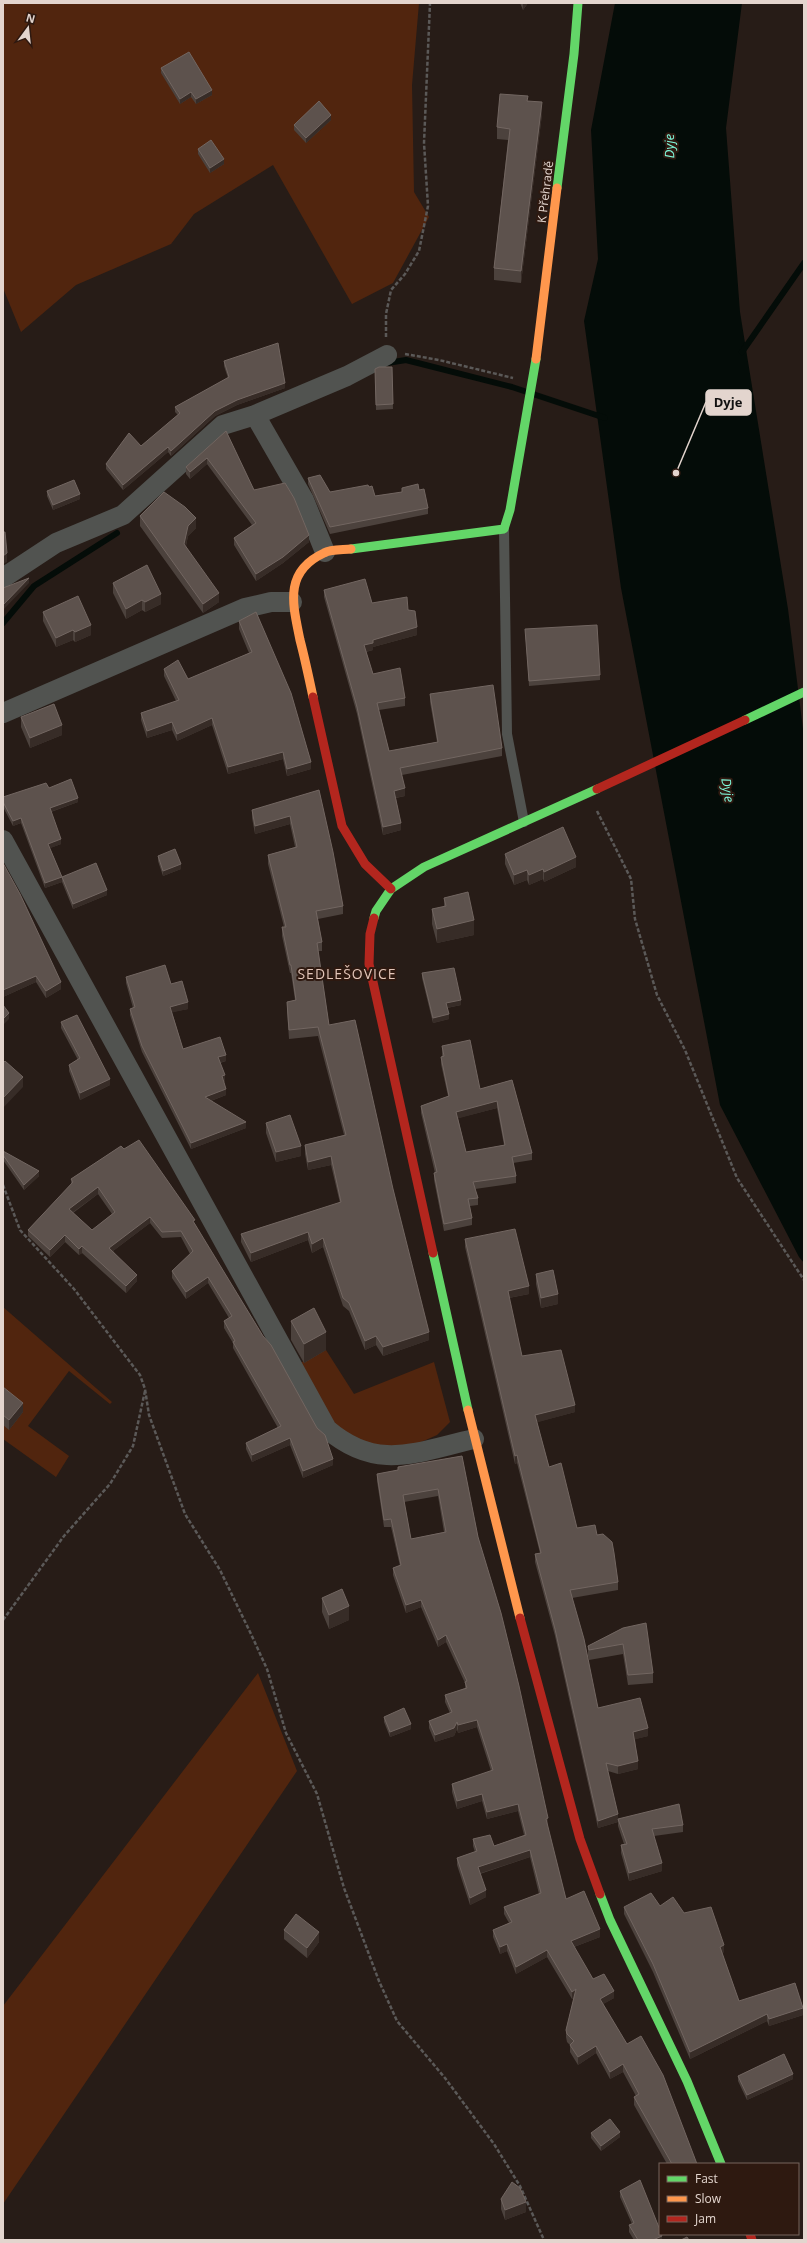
<svg xmlns="http://www.w3.org/2000/svg" width="807" height="2243" font-family="'Open Sans',sans-serif">
<style>
.green{fill:#51250e}
.water{fill:#040c08}
.lines{fill:none;stroke-linecap:round;stroke-linejoin:round}
.stream{stroke:#040c08;stroke-width:6}
.path{stroke:#5b5958;stroke-width:2.5;stroke-dasharray:4 2;stroke-linecap:butt}
.lane{stroke:#515350;stroke-width:10}
.street{stroke:#515350;stroke-width:20}
.fast{stroke:#63d668;stroke-width:9}
.slow{stroke:#ff974d;stroke-width:9}
.jam{stroke:#b3261e;stroke-width:9}
.wall{fill:#4c423d;fill-rule:evenodd}
.shaded-wall{fill:#372c27}
.building{fill:#5d524d;stroke:#726661;fill-rule:evenodd}
.labels{text-anchor:middle;dominant-baseline:central;stroke-width:4;stroke-linejoin:round;paint-order:stroke}
.street-label{font-size:12px;fill:#e3d5ce;stroke:#2e1910}
.water-label{font-size:13px;font-style:italic;fill:#80fadd;stroke:#2e1910}
.quarter-label{font-size:14px;letter-spacing:1px;fill:#e3c6b9;stroke:#2e1910}
.leader{fill:none;stroke:#e3d5ce;stroke-width:1.5}
.callout-dot{fill:#e3d5ce;stroke:#2e1910;stroke-width:1.5}
.callout{fill:#e3d5ce;stroke:#e3d5ce;stroke-width:1.5}
.callout-label{font-size:13px;text-anchor:middle;font-weight:bold;fill:#111}
</style>
<rect width="100%" height="100%" fill="#271c17"/>
<path class="green" d="M3 3H419L412 85 414 192 429 217 393 283 352 304 273 165 194 214 171 244 76 285 21 332 3 288Z
M3 1307 112 1402 110 1404 69 1371 28 1426 69 1456 56 1477 3 1439Z
M326 1350 354 1394 434 1362 450 1422 437 1435 410 1447 362 1445 335 1424 300 1363Z
M258 1673 297 1771 3 2204V2006Z"/>
<path class="water" d="M615 3H742L726 128 740 312 788 609 804 737V1263L799 1257 720 1105 621 588 584 321 598 259 591 130Z"/>
<g class="lines">
<path class="stream" d="M742 352 804 263
M387 363 406 360 512 387 605 418
M3 623 34 586 117 533"/>
<path class="path" d="M386 337V314L391 290 405 274 419 251 428 206 424 143 430 3
M405 354 439 360 513 378
M597 811 631 879 635 919 657 995 685 1050 737 1178 804 1280
M3 1185 20 1230 74 1289 140 1375 145 1389 149 1415 185 1514 220 1570 251 1634 267 1669 286 1733 317 1794 344 1888 379 1981 397 2021 445 2078 494 2144 520 2186 544 2240
M3 1620 64 1536 110 1484 133 1446 145 1391"/>
<path class="lane" d="M504 529 507 734 524 822"/>
<path class="street" d="M255 415 304 500 325 552
M3 578 56 543 123 515 223 425 255 415 347 376 387 355
M3 713 245 608 271 602H292
M3 840 327 1429C377 1472 416 1452 474 1439"/>
<path class="fast" d="M557 188 574 54 578 3
M351 549 504 529 510 510 536 359
M745 720 804 692
M374 918 376 911 391 889 424 867 597 789
M433 1253 468 1410
M600 1894 610 1920 687 2081 721 2164"/>
<path class="slow" d="M536 359 557 188
M313 697C309 678 305 659 300 640 293 605 283 572 324 553 331 549 343 550 351 549
M468 1410 520 1618"/>
<path class="jam" d="M313 697 342 826 365 864 391 889
M597 789 745 720
M374 918 370 934 369 964 433 1253
M520 1618 580 1839 600 1894
M750 2234 752 2240"/>
</g>
<path class="wall" d="M520 3H528L523 10Z
M161 68 212 95 196 104 191 97 180 104 161 73Z
M528 101 542 114 521 283 494 280V268L508 140 497 139V127Z
M331 120 306 143 294 130V125Z
M198 149 224 164 210 173 198 154Z
M224 361 285 388 237 405 215 416 171 456 168 452 123 490 106 469V464L141 446 178 415 175 412V407L228 378 224 366Z
M392 367 393 409 376 410 375 369Z
M226 431 254 490 309 542 283 563 256 581 234 545V538L252 525 207 464 190 479 186 474V467Z
M308 478 330 492 369 487 375 496 419 490 428 508V514L330 534 308 484Z
M47 491 80 499 53 510 47 496Z
M140 516 196 528 188 536 186 546 219 602 203 613 140 526Z
M113 583 161 604 145 612 142 610 126 619 113 593Z
M324 590 372 603 408 610 417 635 373 647V650L366 652 373 674 405 698V706L379 710 389 751 437 742 430 702V694L502 748V756L402 775 405 796 396 798 401 830 383 835 357 714 324 597Z
M43 612 91 635 75 642 73 640 56 647 43 621Z
M239 621 311 769 287 776 283 759 228 774 212 725 177 741 172 730 147 738 141 720V713L176 701 164 676V669L188 679 249 653 239 629Z
M525 629 600 675V680L529 686Z
M21 717 62 735 30 748 21 727Z
M319 790 343 906V914L318 919 322 942V951H318L329 1025 393 1189 429 1340 383 1356 376 1345 365 1350 349 1311 343 1306 323 1247 312 1253 308 1240 251 1262 241 1242V1234L340 1203 331 1165 308 1170 305 1154V1145L344 1135 318 1036 289 1039 287 1011V1002L295 1000 291 973H290L282 936V927H284L268 864V855L295 847 290 824 255 834 252 818V810Z
M3 797 78 802 51 812 61 844 50 848 62 877 107 895 73 909 62 882 45 888 21 823 13 826 3 807Z
M505 854 576 867 544 882 543 879 529 885 527 880 514 885 505 864Z
M158 856 181 869 163 876 158 861Z
M3 863 61 989 46 998 36 982 3 997Z
M444 898 474 935 437 943 432 924V909L444 907Z
M422 973 461 1005 447 1008 449 1019 433 1023 422 978Z
M126 977 171 984 188 1009 172 1012 183 1049 226 1061 220 1063 225 1081 224 1082 226 1095 211 1101 246 1128 191 1149 142 1052 130 1015V1009L133 1008 126 983Z
M61 1022 110 1085 80 1100 69 1071V1065L78 1060 61 1028Z
M442 1046 480 1089 512 1080 532 1153V1160L513 1163 516 1176V1183L475 1189 478 1198V1205L470 1206 472 1218V1225L444 1231 434 1180V1173H435L421 1113V1106L448 1096 441 1064V1057H442ZM497 1108 504 1145 466 1152 458 1118Z
M266 1123 301 1156 276 1162 266 1133Z
M121 1146 195 1224 333 1465 303 1478 290 1445 252 1462 246 1449V1443L278 1428 233 1348V1343L224 1328V1321L229 1318 208 1283 186 1299 172 1278V1271L190 1254 181 1237 162 1238 150 1223 113 1251 137 1281 126 1293 82 1253 79 1255 65 1242 50 1257 28 1236V1230L71 1185V1179ZM98 1194 112 1214 92 1230 73 1213Z
M3 1151 39 1176 24 1190 3 1160Z
M465 1239 529 1294 509 1298 522 1356 575 1412 537 1422 549 1467 577 1528 597 1535 618 1582V1590L572 1598 598 1708 648 1736 635 1739 638 1769 618 1774 608 1771 618 1819 683 1825V1832L654 1836 662 1871 629 1881 621 1853V1845L624 1844 618 1826V1822L598 1828 555 1636 535 1562V1554L540 1553 517 1463 515 1464 465 1247Z
M536 1274 558 1304 541 1308 536 1284Z
M291 1321 326 1350 304 1363 291 1340Z
M3 1387 23 1412 9 1430 3 1425Z
M462 1456 478 1537 548 1826H547L566 1899 600 1937 574 1947 593 1979 614 1998 603 2004 697 2164H667L634 2105V2097L636 2096 623 2072 610 2079 596 2053 578 2065 570 2052V2045L567 2042 566 2037V2030L574 1998 572 1999 547 1957 516 1974 507 1951 500 1954 493 1937V1930L509 1923 504 1914V1907L539 1894 530 1857 480 1874 486 1897 470 1905 457 1865V1858L475 1852 473 1846V1839L494 1846 524 1835 518 1811 487 1819 482 1801 457 1809 452 1792V1784L491 1771 477 1727 458 1733 457 1729 454 1736 435 1742 429 1728V1721L450 1713 445 1702V1695L465 1688V1683L446 1642 438 1647 421 1607 406 1613 393 1575V1568L400 1566 391 1527H384L377 1481V1474L398 1470V1467ZM438 1496 444 1532 411 1539 404 1502Z
M322 1598 349 1620 329 1629 322 1612Z
M623 1628 653 1673V1683L628 1685 623 1654 589 1660 588 1656V1646Z
M384 1717 411 1729 390 1737 384 1722Z
M660 1906 684 1913 724 1952 722 1953 739 2001 803 2015 769 2026 767 2021 690 2059 653 1972 624 1914V1907Z
M284 1930 319 1942 307 1958 284 1939Z
M738 2076 793 2079 747 2100 738 2081Z
M591 2133 620 2137 601 2151 591 2138Z
M620 2191 662 2240H634L629 2232V2225L632 2224 620 2197Z
M501 2199 526 2212 505 2220 501 2209Z"/>
<path class="shaded-wall" d="M523 3H528L523 10Z
M212 90V95L196 104V99Z
M191 92V97L180 104V99Z
M542 102V114L521 283V271Z
M331 115V120L306 143V138Z
M224 159V164L210 173V168Z
M285 383V388L237 405 215 416 171 456V451L215 411 237 400Z
M168 447V452L123 490V485Z
M207 458V464L190 479V472Z
M80 494V499L53 510V505Z
M196 518V528L188 536 184 554V544L188 526Z
M309 535V542L283 563 256 581V574Z
M7 553V562L3 564V556Z
M29 578V583L3 610V605Z
M219 593V602L203 613V604Z
M161 594V604L145 612V602Z
M142 600V610L126 619V609Z
M91 625V635L75 642V632Z
M417 627V635L373 647V650L364 652V645L373 640Z
M73 630V640L56 647V638Z
M212 718V725L177 741V734Z
M172 722V730L147 738V731Z
M62 725V735L30 748V738Z
M283 752V759L228 774V767Z
M311 762V769L287 776V769Z
M405 788V796L394 798V791Z
M78 798V802L50 812V808Z
M290 816V824L255 834V826Z
M21 818V823L13 826V821Z
M401 823V830L383 835V827Z
M61 839V844L48 849V844Z
M576 857V867L544 882V872Z
M181 864V869L163 876V871Z
M543 869V879L529 885V875Z
M527 870V880L514 885V875Z
M62 877V882L45 888V883Z
M107 890V895L73 909V904Z
M474 920V935L437 943V929Z
M36 976V982L3 997V990Z
M61 982V989L46 998V991Z
M461 1000V1005L446 1008V1003Z
M188 1002V1009L170 1013V1007Z
M9 1013V1019L3 1025V1019Z
M449 1014V1019L433 1023V1018Z
M226 1055V1061L218 1063V1057Z
M225 1075V1081L222 1083V1076Z
M23 1077V1087L3 1108V1098Z
M110 1079V1085L80 1100V1093Z
M226 1089V1095L205 1103V1097Z
M497 1101V1108L456 1119V1112Z
M246 1122V1128L191 1149V1143Z
M301 1146V1156L276 1162V1152Z
M331 1156V1165L308 1170V1162Z
M39 1171V1176L24 1190V1185Z
M98 1187V1194L69 1215V1209Z
M150 1217V1223L109 1254V1248Z
M308 1232V1240L251 1262V1253Z
M65 1235V1242L50 1257V1250Z
M323 1238V1247L312 1253V1244Z
M82 1246V1253L79 1255V1249Z
M137 1275V1281L126 1293V1286Z
M208 1277V1283L186 1299V1292Z
M529 1286V1294L508 1298V1291Z
M558 1294V1304L541 1308V1298Z
M326 1332V1350L304 1363V1344Z
M429 1332V1340L383 1356V1347Z
M376 1336V1345L365 1350V1341Z
M23 1403V1412L9 1430V1420Z
M575 1405V1412L535 1423V1415Z
M290 1438V1445L252 1462V1455Z
M517 1455V1463L515 1464V1456Z
M333 1459V1465L303 1478V1471Z
M421 1600V1607L406 1613V1605Z
M349 1606V1620L329 1629V1615Z
M446 1635V1642L438 1647V1640Z
M477 1720V1727L458 1733V1725Z
M457 1722V1729L454 1736 435 1742V1735Z
M411 1724V1729L390 1737V1732Z
M648 1728V1736L633 1740V1732Z
M638 1761V1769L618 1774V1766Z
M482 1794V1801L457 1809V1801Z
M518 1804V1811L487 1819V1812Z
M618 1814V1821V1819V1822L598 1828V1821Z
M548 1818V1826H546V1819Z
M530 1850V1857L478 1874V1867Z
M662 1863V1871L629 1881V1873Z
M486 1890V1897L470 1905V1898Z
M600 1929V1937L571 1948V1941Z
M319 1932V1942L307 1958V1948Z
M507 1944V1951L500 1954V1947Z
M724 1945V1952L720 1954V1947Z
M547 1950V1957L516 1974V1967Z
M576 1989V1997L572 1999V1992Z
M614 1991V1998L600 2006V1999Z
M803 2008V2015L769 2026V2019Z
M767 2014V2021L690 2059V2052Z
M596 2046V2053L578 2065V2057Z
M623 2064V2072L610 2079V2072Z
M793 2074V2079L747 2100V2095Z
M620 2132V2137L601 2151V2146Z
M526 2202V2212L505 2220V2210Z
M662 2236V2240H653Z"/>
<path class="building" d="M189 52 212 90 196 99 191 92 180 99 161 68Z
M500 94 528 96 527 101 542 102 521 271 494 268 510 129 497 127Z
M319 101 331 115 306 138 294 125Z
M211 140 224 159 210 168 198 149Z
M278 343 285 383 237 400 215 411 171 451 168 447 123 485 106 464 129 433 141 446 180 413 175 407 229 377 224 361Z
M379 367H392L393 404 376 405 375 369Z
M226 431 254 490 285 483 294 498 309 535 283 557 256 574 234 538 256 523 207 458 190 472 186 467Z
M320 475 330 492 368 485 369 487 372 486 375 496 402 492V488L418 484 419 490 424 489 428 508 330 527 308 478Z
M74 480 80 494 53 505 47 491Z
M164 492 185 507 196 518 188 526 184 544 219 593 203 604 140 516Z
M3 532H5L7 553 3 556Z
M147 565 161 594 145 602 142 600 126 609 113 583Z
M29 578 3 605V588Z
M365 579 372 603 407 597 408 610 415 611 417 627 373 640V643L364 645 373 674 400 668 405 698 377 703 389 751 438 742 430 694 493 685 502 748 400 768 405 788 394 791 401 823 383 827 357 707 324 590Z
M78 596 91 625 75 632 73 630 56 638 43 612Z
M256 612 291 693 311 762 287 769 283 752 228 767 212 718 177 734 172 722 147 731 141 713 179 700 164 669 178 660 188 679 252 652 239 621Z
M597 625 600 675 529 681 525 629Z
M54 704 62 725 30 738 21 717Z
M71 779 78 798 50 808 61 839 48 844 62 877 45 883 21 818 13 821 3 802V797L46 783 49 788Z
M319 790 333 852 343 906 316 911 322 942 317 943 329 1025 355 1020 393 1189 429 1332 383 1347 376 1336 365 1341 349 1303 343 1298 323 1238 312 1244 308 1232 251 1253 241 1234 341 1202 331 1156 308 1162 305 1145 346 1135 318 1027 289 1030 287 1002 296 1000 291 965H290L282 927H286L268 855 297 847 290 816 255 826 252 810Z
M563 827 576 857 544 872 543 869 529 875 527 870 514 875 505 854Z
M175 849 181 864 163 871 158 856Z
M3 863 20 894 61 982 46 991 36 976 3 990Z
M96 863 107 890 73 904 62 877Z
M468 892 474 920 437 929 432 909 446 906 444 898Z
M165 965 171 984 182 981 188 1002 170 1007 183 1049 220 1037 226 1055 218 1057 225 1075 222 1076 226 1089 205 1097 246 1122 191 1143 142 1046 130 1009 135 1007 126 977Z
M454 968 461 1000 446 1003 449 1014 433 1018 422 973Z
M3 1005 9 1013 3 1019Z
M77 1015 110 1079 80 1093 69 1065 80 1058 61 1022Z
M470 1040 480 1089 512 1080 532 1153 512 1157 516 1176 473 1182 478 1198 468 1199 472 1218 444 1224 434 1173 437 1172 421 1106 449 1096 441 1057 444 1056 442 1046ZM497 1101 505 1145 466 1152 456 1112Z
M5 1061 23 1077 3 1098V1063Z
M290 1115 301 1146 276 1152 266 1123Z
M139 1140 195 1220 193 1221 263 1336 271 1345 317 1428 325 1435 333 1459 303 1471 290 1438 252 1455 246 1443 281 1426 233 1342 235 1341 224 1321 232 1316 208 1277 186 1292 172 1271 193 1251 181 1231 162 1232 150 1217 109 1248 137 1275 126 1286 82 1246 79 1249 65 1235 50 1250 28 1230 73 1182 71 1179 121 1146 124 1149ZM98 1187 115 1212 92 1230 69 1209Z
M3 1151 39 1171 24 1185 3 1155Z
M515 1229 529 1286 508 1291 522 1356 561 1350 575 1405 535 1415 549 1467 561 1463 577 1528 595 1525 597 1535 603 1534 612 1542 614 1553 618 1582 570 1590 584 1639 598 1708 640 1698 648 1728 633 1732 638 1761 618 1766 606 1763 618 1814 598 1821 555 1629 535 1554 541 1553 517 1455 515 1456 465 1239Z
M553 1270 558 1294 541 1298 536 1274Z
M314 1308 326 1332 304 1344 291 1321Z
M3 1387 23 1403 9 1420 3 1415Z
M462 1456 478 1537 501 1613 519 1686 548 1818 546 1819 566 1899 584 1891 600 1929 571 1941 593 1979 604 1974 614 1991 600 1999 627 2044 641 2036 663 2075 697 2164H672L634 2097 639 2094 623 2064 610 2072 596 2046 578 2057 570 2045 574 2041 567 2034 566 2030 576 1989 572 1992 547 1950 516 1967 507 1944 500 1947 493 1930 512 1922 504 1907 541 1893 530 1850 478 1867 486 1890 470 1898 457 1858 477 1851 473 1839 490 1835 494 1846 526 1835 518 1804 487 1812 482 1794 457 1801 452 1784 493 1770 477 1720 458 1725 457 1722 454 1728 435 1735 429 1721 452 1712 445 1695 467 1688 465 1682 467 1681 446 1635 438 1640 421 1600 406 1605 393 1568 401 1565 391 1519 384 1520 377 1474 398 1470V1467ZM438 1489 446 1532 411 1539 403 1495Z
M342 1589 349 1606 329 1615 322 1598Z
M646 1623 653 1673 628 1675 623 1644 589 1650 588 1646 623 1628Z
M404 1708 411 1724 390 1732 384 1717Z
M679 1804 683 1825 652 1829 662 1863 629 1873 621 1845 627 1844 618 1819Z
M651 1893 660 1906 673 1897 684 1913 711 1907 724 1945 720 1947 739 2001 795 1983 803 2008 769 2019 767 2014 690 2052 653 1964 624 1907Z
M296 1914 319 1932 307 1948 284 1930Z
M784 2054 793 2074 747 2095 738 2076Z
M610 2119 620 2132 601 2146 591 2133Z
M640 2180 660 2230V2234H661L662 2236 653 2240H638L629 2225 634 2223 620 2191Z
M512 2182 520 2188 526 2202 505 2210 501 2199Z
M687 2237 689 2240H681Z"/>
<g class="labels">
<g class="street-label">
<text transform="translate(545 192) rotate(-83)">K Přehradě</text>
</g>
<g class="water-label">
<text transform="translate(669 146) rotate(-91)">Dyje</text>
<text transform="translate(728 790) rotate(81)">Dyje</text>
</g>
<g class="quarter-label">
<text x="347" y="973">SEDLEŠOVICE</text>
</g>
</g>
<path class="leader" d="M676 473L706 402"/>
<circle class="callout-dot" cx="676" cy="473" r="4"/>
<rect class="callout" x="706" y="390" width="45" height="25" rx="4"/>
<g class="callout-label">
<text x="728" y="407">Dyje</text>
</g>
<rect width="807" height="2243" fill="none" stroke="#e3d5ce" stroke-width="8"/>
<rect x="659" y="2163" width="140" height="72" fill="#2e1910" stroke="#76645c"/>
<rect x="667" y="2176" width="20" height="6" fill="#63d668" stroke="#76645c"/>
<text x="695" y="2183" font-size="12" fill="#e3d5ce">Fast</text>
<rect x="667" y="2196" width="20" height="6" fill="#ff974d" stroke="#76645c"/>
<text x="695" y="2203" font-size="12" fill="#e3d5ce">Slow</text>
<rect x="667" y="2216" width="20" height="6" fill="#b3261e" stroke="#76645c"/>
<text x="695" y="2223" font-size="12" fill="#e3d5ce">Jam</text>
<g transform="translate(28 28) rotate(15)" stroke="#2e1910" stroke-width="3" paint-order="stroke">
<path d="M0-3L7 15L0 10L-7 15Z" fill="#e3d5ce"/>
<text y="-6" font-size="11" font-weight="bold" text-anchor="middle" fill="#e3d5ce">N</text>
</g>
</svg>
